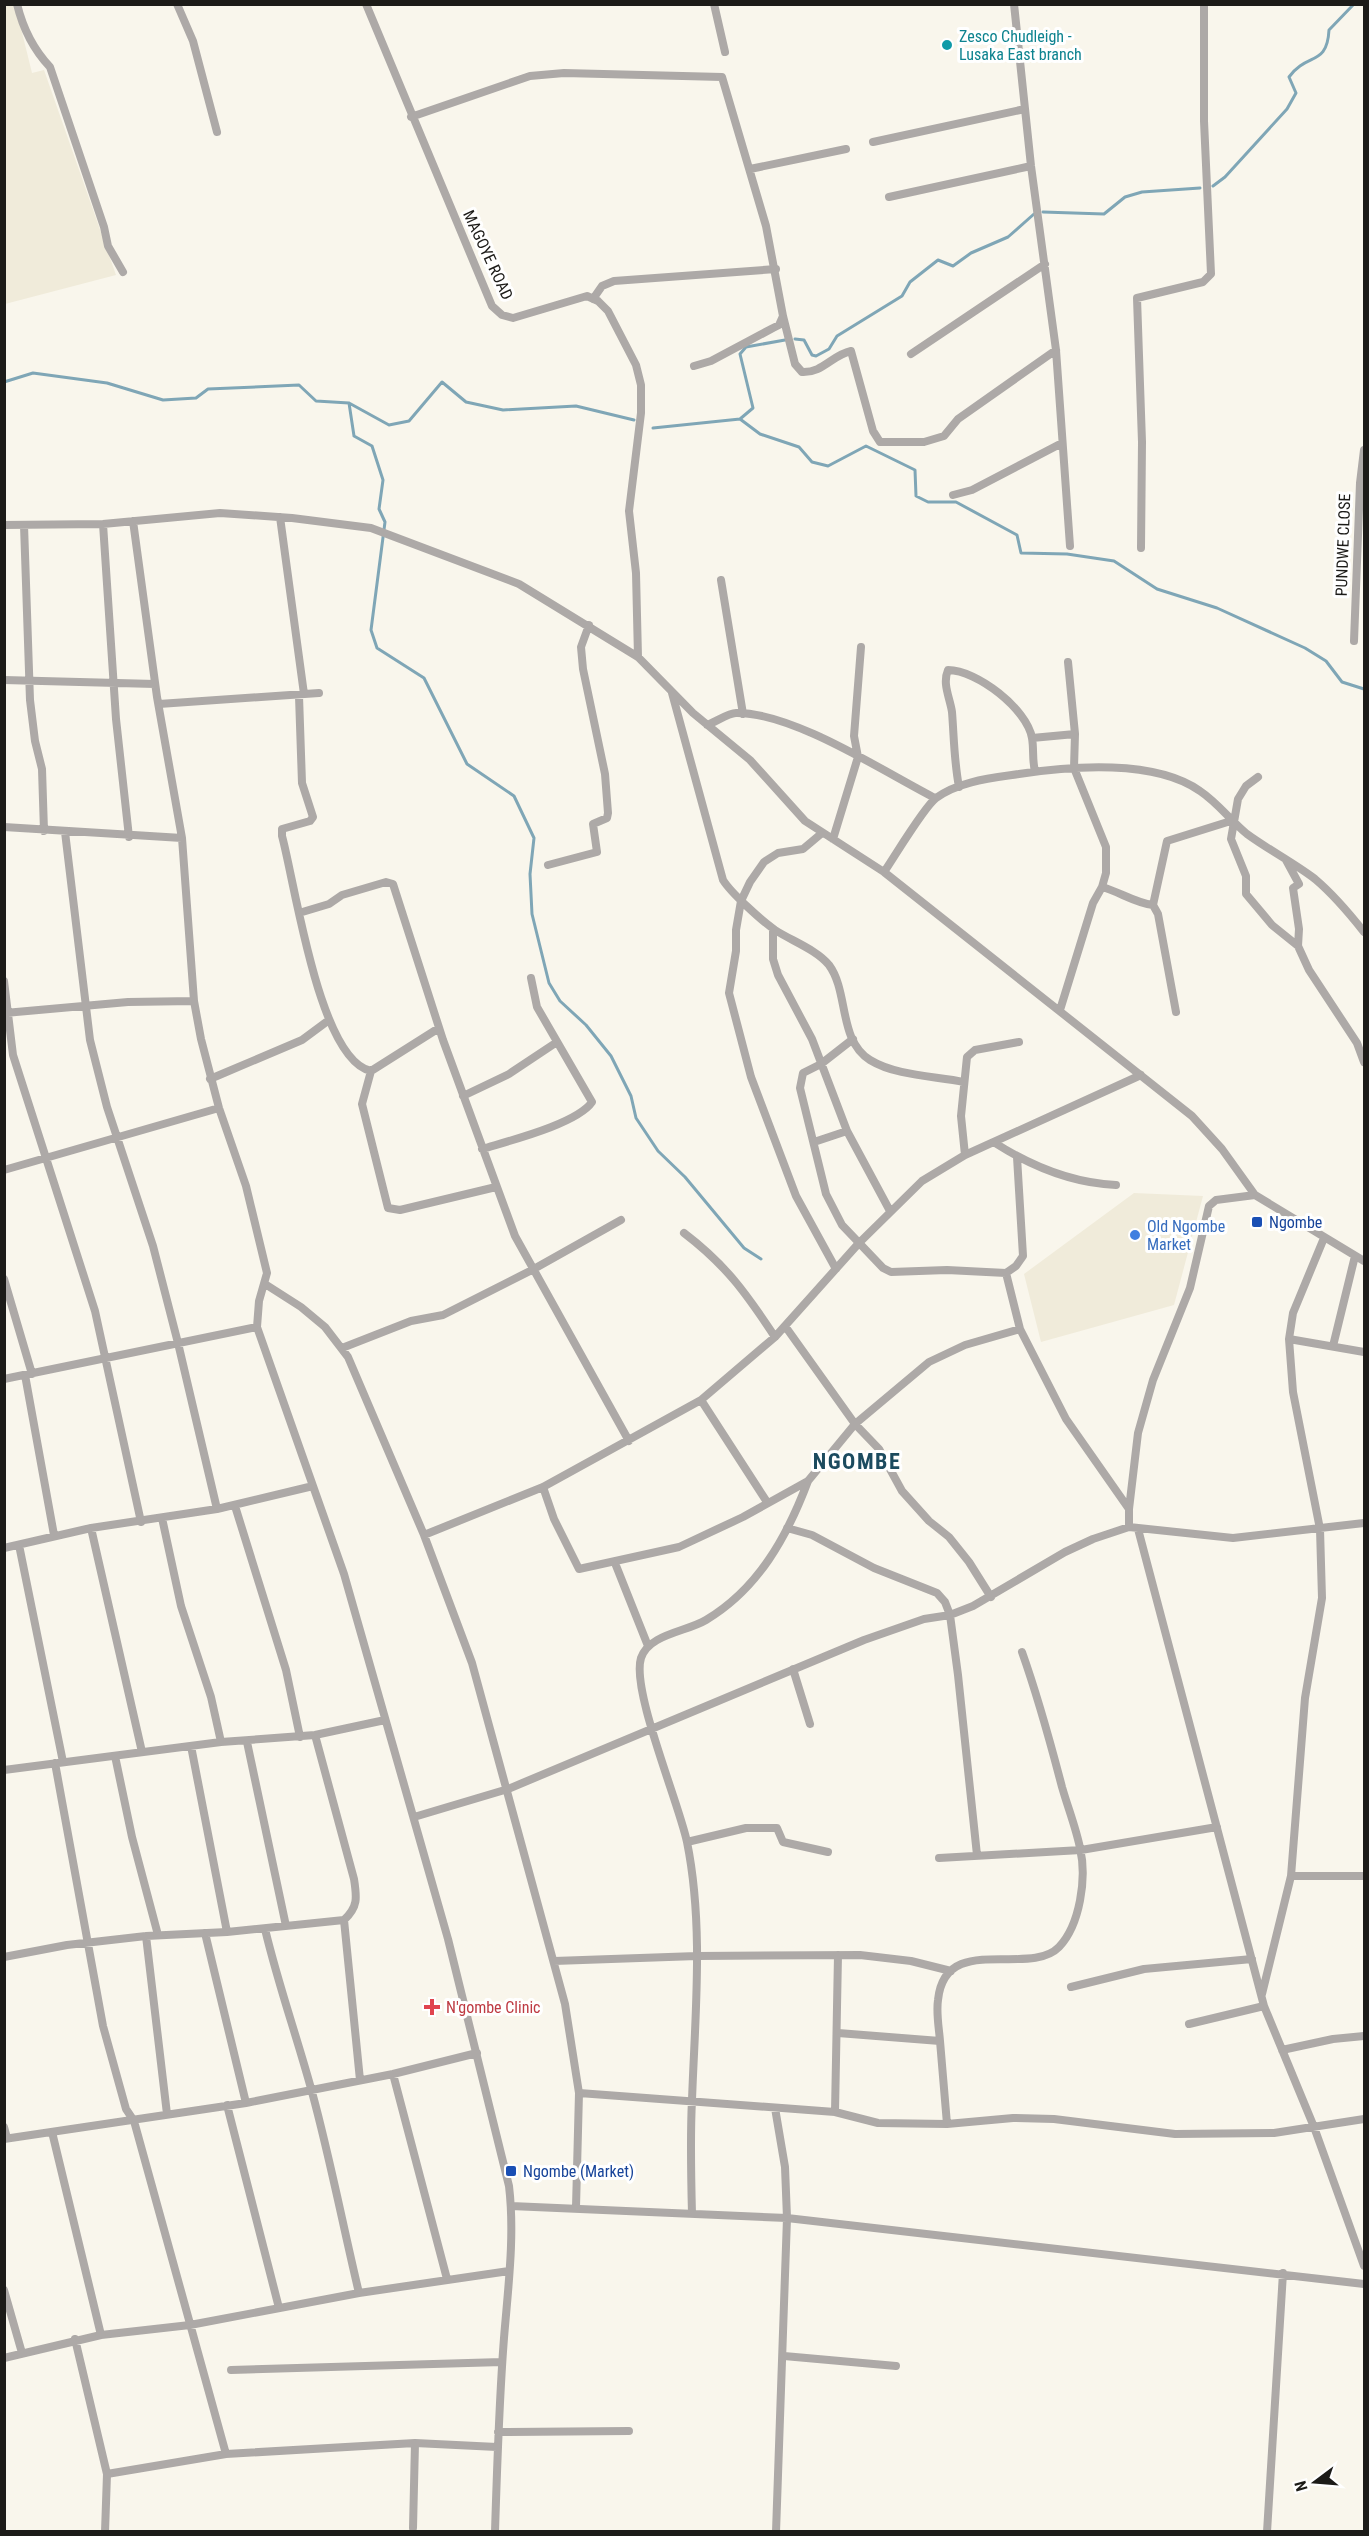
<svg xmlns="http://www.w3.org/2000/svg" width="1369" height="2536" font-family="'Roboto Condensed',sans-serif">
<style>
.built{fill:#f0ebda}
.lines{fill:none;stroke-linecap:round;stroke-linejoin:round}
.stream{stroke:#7fa6b6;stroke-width:3}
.minor{stroke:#ada9a7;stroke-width:8}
.culture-dot{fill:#0f9aa8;stroke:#fff;stroke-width:2}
.transit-dot{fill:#1a4fb4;stroke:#fff;stroke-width:2}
.shop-dot{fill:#3f7fe0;stroke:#fff;stroke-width:2}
.health-dot{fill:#e0444e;stroke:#fff;stroke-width:2}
.labels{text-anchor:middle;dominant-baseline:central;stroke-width:6;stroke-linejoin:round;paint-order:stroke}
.culture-label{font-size:16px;fill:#0d838f;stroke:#fff;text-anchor:start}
.street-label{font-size:16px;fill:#1c1b18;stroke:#fff}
.transit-label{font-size:16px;fill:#164399;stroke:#fff;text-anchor:start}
.shop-label{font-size:16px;fill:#366cbe;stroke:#fff;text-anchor:start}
.health-label{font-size:16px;fill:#be3a42;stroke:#fff;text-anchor:start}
.district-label{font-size:22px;font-weight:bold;letter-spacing:1.5px;fill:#1c4b5f;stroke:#fff}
</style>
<rect width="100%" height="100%" fill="#f9f6ec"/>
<path class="built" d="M15 4 32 73 44 70 116 275 5 304 4 5Z
M1134 1193 1203 1196 1174 1305 1041 1342 1024 1274Z"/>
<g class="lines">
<path class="stream" d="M1213 186 1225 177 1287 109 1296 93 1289 77C1307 52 1327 67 1329 30L1354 4
M1043 212 1104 214 1125 197 1142 192 1200 188
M795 339 804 340 812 355 816 356 829 349 837 336 902 296 910 282 938 260 953 266 971 253 1008 237 1034 214
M4 382 33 373 107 383 163 400 196 398 208 389 299 385 316 401 349 403 389 425 409 421 442 382 466 402 503 410 576 406 634 420
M349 403 354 436 372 446 383 480 379 509 385 522 371 630 377 648 424 678 467 764 514 796 534 838 530 874 532 914 549 983 560 1001 586 1025 611 1056 631 1096 636 1118 658 1151 685 1177 744 1248 761 1259
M740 419 753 408 740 354 746 347 785 340
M653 428 740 419 760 434 799 447 812 462 828 466 866 446 915 470 916 496 928 502H956L1017 535 1021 553 1067 554 1114 561 1157 589 1217 608 1305 648 1326 661 1342 682 1364 689"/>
<path class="minor" d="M17 4C23 29 33 49 50 67L104 227 108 246 123 272
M177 4 193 41 217 132
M366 4 492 306 502 315 513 318 587 296 598 301 608 311 636 365 641 385V413L629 511 636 573 638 657
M714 4 725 52
M1014 4 1031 166 1056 350 1070 546
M411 117 530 76 564 73 722 77 766 226 783 316 779 325 773 328 711 361 694 366
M873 142 1025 109
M750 169 846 149
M889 197 1031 166
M593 299 602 286 614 281 776 269
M783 316 795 364 802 372C823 373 832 355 851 351L873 431 880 442H924L944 436 958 419 1056 350
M911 354 1045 264
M953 495 972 490 1062 443
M280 517 304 694
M133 521 157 697 182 838 194 1001 201 1039 219 1108 246 1186 267 1273 259 1301 257 1327 344 1574 448 1939 509 2186C515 2236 508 2288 504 2338 499 2402 497 2467 495 2532
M103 524 116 719 129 837
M4 525 103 524 220 513 292 518 371 528 519 584 638 657 693 713 750 760 805 821 884 872 1192 1116 1222 1149 1255 1195 1364 1261
M24 525 30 700 35 741 42 769 44 831
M1141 548 1142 442 1137 298 1203 282 1211 274 1204 121V4
M721 580 743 714
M1354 641 1360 483 1364 450
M4 680 155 684
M672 693 723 880C731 893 762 921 775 930 792 941 817 950 829 965 849 992 838 1040 870 1060 896 1076 935 1076 964 1082
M299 696 302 783 313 817 310 821 282 829V836C295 883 319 1060 371 1071L439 1028
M159 704 319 693
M707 725C716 722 728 713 736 713 793 712 884 772 935 798
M1032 738 1075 734
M1258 777 1246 786 1238 799 1231 839 1246 876V894L1272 925 1298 946 1309 970 1357 1043 1364 1062
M959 787C954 761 954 737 952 712 950 698 942 684 948 670 977 670 1027 709 1032 738 1034 749 1032 760 1035 771
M4 827 182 838
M65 832 90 1040 107 1107 153 1246 178 1343 217 1509
M822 833 803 849 778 853 764 862 750 882 741 901 736 930V951L729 993 751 1077 796 1196 836 1269
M833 839 858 757 854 736 861 647
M1286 860 1299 884 1293 888 1299 929 1298 946
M548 865 597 852 593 824 607 818 608 813 605 774 583 669 581 647 589 625
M884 872C895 856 924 807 936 798 959 781 992 778 1019 774 1071 766 1155 759 1200 791 1218 803 1231 821 1247 834 1269 850 1294 863 1315 879 1334 895 1349 913 1364 932
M1102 887C1120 892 1135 903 1153 905L1158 914 1176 1012
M1153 905 1167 841 1234 820
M299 913 329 904 342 895 386 882 393 884 443 1040 515 1236 629 1441
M773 929V959L778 975 812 1039 847 1131 890 1211
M4 981 13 1055 95 1311 141 1522
M1060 1010 1093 903 1102 887 1106 873V847L1074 768 1075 734 1068 662
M5 1013 128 1002 194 1001
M853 1039 821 1064 803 1073 800 1088 826 1194 842 1225 883 1268 891 1272 947 1270 1006 1273
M371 1071 362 1104 388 1208 400 1210 496 1187
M210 1079 302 1040 329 1020
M463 1096 509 1074 557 1042
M814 1142 847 1131
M995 1143C1031 1166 1073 1183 1116 1185
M482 1149C508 1141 577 1124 592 1102L537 1007 531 978
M965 1155 961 1116 967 1057 975 1050 1019 1042
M1017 1157 1023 1256 1016 1266 1006 1273 1020 1329
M4 1170 219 1108
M684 1233C726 1265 746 1293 775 1337
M4 1279 32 1374
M265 1284 301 1307 325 1327 348 1357 424 1535 472 1663 565 2004 579 2093 576 2207
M785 1326 855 1424 879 1449 902 1491 929 1521 949 1537 969 1562 991 1597
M1289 1339 1364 1352
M1333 1346 1355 1256
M342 1348 411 1321 443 1315 532 1270 621 1220
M25 1375 54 1535
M4 1379 257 1327
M701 1400 767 1502
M543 1487 554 1519 579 1569 679 1547 743 1517 808 1481 855 1424 929 1362 965 1345 1020 1329 1066 1419 1129 1509V1527
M235 1506 286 1670 300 1737
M1129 1509 1138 1433 1153 1380 1190 1288 1209 1206 1216 1200 1255 1195
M162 1518 181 1606 211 1697 221 1742
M91 1528 142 1752
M787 1528 812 1535 874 1568 937 1593 945 1602 950 1615 958 1675 977 1855
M1138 1529 1264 2006 1314 2127 1364 2266
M424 1535 543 1487 701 1400 775 1337 859 1243 922 1181 965 1155 1141 1075
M19 1545 63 1762
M4 1548 91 1528 217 1509 313 1486
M615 1563 648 1646
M793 1669 810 1724
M247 1742 286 1926
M191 1746 227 1932
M115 1756 132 1837 158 1935
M55 1763 103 2026 126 2109 134 2121 226 2454
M4 1770 221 1742 315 1735 385 1720
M414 1817 508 1789 864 1640 924 1619 950 1615 973 1606 1065 1552 1093 1539 1129 1527 1233 1538 1364 1523
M687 1842 746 1828H777L783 1842 828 1852
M939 1858 1081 1850 1217 1827
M1291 1876H1364
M344 1920 360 2080
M265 1929C278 1984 297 2037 312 2092 330 2158 343 2226 359 2293
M205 1933 246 2103
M4 1957 67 1945 146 1936
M554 1961 697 1956 860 1955 911 1961 951 1971
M1071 1987 1144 1969 1252 1959
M1262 1994 1291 1876 1305 1698 1322 1598 1320 1529 1293 1392 1289 1339 1293 1313 1324 1238
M1189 2024 1264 2006
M838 2033 940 2041 947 2124
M940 2041C939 2028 936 2013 938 2000 945 1931 1029 1978 1059 1947 1080 1925 1087 1878 1080 1848 1076 1828 1068 1808 1062 1787 1050 1741 1038 1697 1022 1652
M1282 2050 1333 2039 1364 2036
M393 2074 447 2279
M579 2093 835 2112 878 2123 947 2124 1013 2118 1054 2119 1175 2134 1274 2133 1364 2119
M227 2105 279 2308
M775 2108 785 2167 787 2218 776 2532
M835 2112 838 1955
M167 2114 146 1936 227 1932 344 1920C358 1907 357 1898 354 1879L315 1735
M4 2127 7 2138
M52 2132 101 2335
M4 2139 246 2103 393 2074 477 2053
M511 2206 787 2218 1364 2284
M692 2214C691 2176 690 2138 692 2100 695 2015 704 1926 687 1842 679 1803 631 1690 641 1658 649 1634 686 1632 706 1620 758 1589 787 1537 808 1481
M4 2290 22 2353
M75 2339 107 2474 105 2532
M784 2356 896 2366
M4 2358 101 2335 190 2325 359 2293 509 2271
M231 2370 502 2362
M498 2432 629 2431
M107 2474 226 2454 415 2443 497 2447
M413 2528 415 2443
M1267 2532 1283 2273"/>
</g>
<circle class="culture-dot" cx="947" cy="45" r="6"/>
<g class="transit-dot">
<rect x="1251" y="1216" width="12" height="12" rx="3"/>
<rect x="505" y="2165" width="12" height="12" rx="3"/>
</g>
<circle class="shop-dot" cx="1135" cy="1235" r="6"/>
<path class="health-dot" d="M429 1998h6v6h6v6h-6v6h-6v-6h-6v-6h6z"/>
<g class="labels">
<g class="culture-label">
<text x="959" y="36">Zesco Chudleigh -<tspan x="959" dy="18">Lusaka East branch</tspan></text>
</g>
<g class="street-label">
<text transform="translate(488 255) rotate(65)">MAGOYE ROAD</text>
<text transform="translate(1343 545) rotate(-88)">PUNDWE CLOSE</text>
</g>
<g class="transit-label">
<text x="1269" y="1222">Ngombe</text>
<text x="523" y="2171">Ngombe (Market)</text>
</g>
<g class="shop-label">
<text x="1147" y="1226">Old Ngombe<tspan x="1147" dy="18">Market</tspan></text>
</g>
<g class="health-label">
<text x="446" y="2007">N'gombe Clinic</text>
</g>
<g class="district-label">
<text x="857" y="1461">NGOMBE</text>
</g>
</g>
<rect width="1369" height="2536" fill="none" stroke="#1c1b18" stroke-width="12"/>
<g transform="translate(1315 2482) rotate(254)" stroke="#ffffff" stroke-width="4.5" paint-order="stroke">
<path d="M0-4.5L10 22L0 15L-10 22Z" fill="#1c1b18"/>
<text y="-9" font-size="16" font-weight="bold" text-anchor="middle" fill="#1c1b18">N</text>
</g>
</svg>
